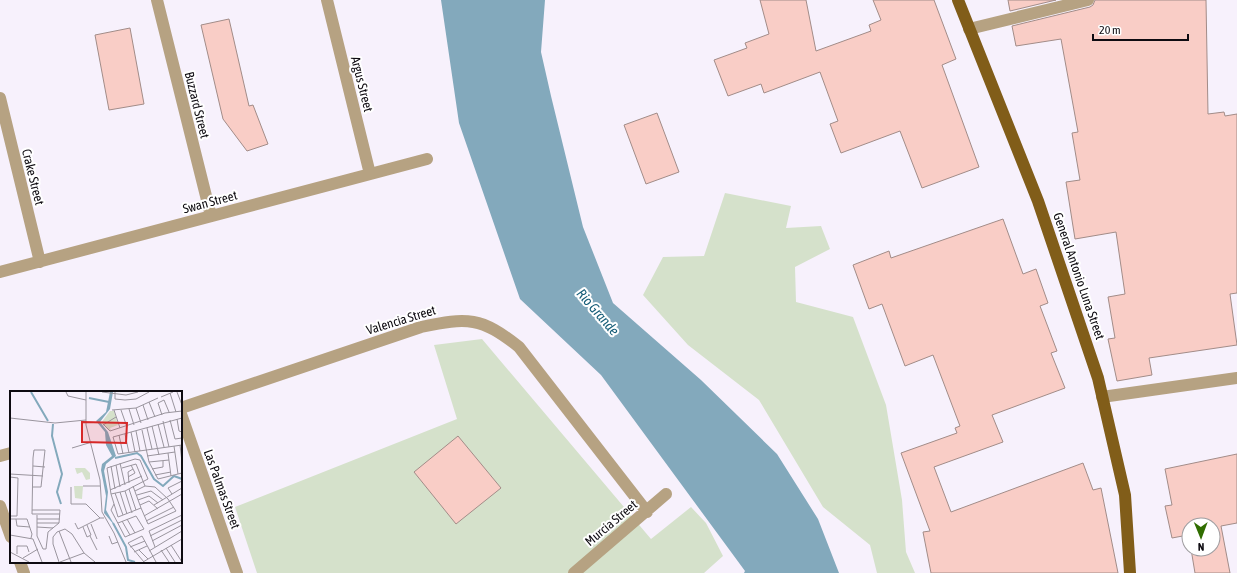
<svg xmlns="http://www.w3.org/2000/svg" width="1237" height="573" font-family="'Asap Condensed',sans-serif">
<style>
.green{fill:#d5e1cb}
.water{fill:#83a9bc}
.building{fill:#f9cdc6;stroke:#a28c88}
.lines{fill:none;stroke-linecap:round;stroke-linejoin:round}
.minor{stroke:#b6a282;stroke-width:12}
.major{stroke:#815d19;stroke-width:12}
.labels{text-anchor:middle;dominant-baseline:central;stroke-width:4;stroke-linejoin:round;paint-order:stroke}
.street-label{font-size:13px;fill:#0e0b11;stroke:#fff}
.water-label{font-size:14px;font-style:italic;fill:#155d78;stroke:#fff}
.inset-river{fill:none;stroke:#83a9bc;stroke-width:2}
.inset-road{fill:none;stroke:#9a959e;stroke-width:1}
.view{fill:#d62828;fill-opacity:0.15;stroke:#d62828;stroke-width:2}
.inset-edge{fill:none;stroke:#0e0b11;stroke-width:2}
</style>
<rect width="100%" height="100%" fill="#f7f1fc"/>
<path class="green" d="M725 193 791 206 786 228 821 226 830 249 795 267 796 302 853 317 886 405 902 500 906 552 915 573H877L870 545 823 507 759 400 688 345 643 295 663 257 704 256Z
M482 339 651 539 691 507 706 523 723 556 704 573H257L235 507 457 419 434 345Z"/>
<path class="water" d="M441 0H545L541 52 551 96 583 227 613 303 701 380 777 454 818 519 839 573H744L745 571 601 375 520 299 459 123Z"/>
<path class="building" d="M760 0H806L816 51 871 31 869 25 881 20 873 0H934L956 59 942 65 979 167 922 188 900 131 841 153 830 124 838 121 820 72 764 93 761 84 728 96 714 60 747 48 745 43 769 34Z
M1008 0H1056L1010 11Z
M1095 0H1206L1208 114 1224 112 1225 116 1237 114V293L1230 294 1237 345 1149 358 1152 375 1117 381 1108 339 1115 338 1108 297 1125 294 1116 232 1075 239 1066 182 1080 180 1072 133 1078 132 1061 39 1016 46 1012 26 1090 7 1093 5Z
M229 19 249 106 253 105 268 144 247 151 223 119 201 25Z
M130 28 144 104 109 110 95 35Z
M657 113 679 172 646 184 624 125Z
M1003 219 1023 274 1036 269 1048 303 1040 306 1057 351 1051 353 1065 388 992 415 1003 442 934 467 951 512 1083 463 1093 490 1101 488 1118 573H931L923 532 930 531 901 453 957 433 955 428 960 426 933 355 905 366 882 304 869 309 853 265 889 251 891 258Z
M458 436 501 488 456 524 414 472Z
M1237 454V523L1221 526 1230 573H1195L1191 549H1213V525H1189V540L1188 535 1172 538 1165 506 1172 505 1165 469Z"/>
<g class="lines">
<path class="minor" d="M157 0 211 216
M327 0 370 174
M969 29 1088 0
M0 98 40 262
M0 272 427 159
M1102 397 1237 378
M181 408 421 327C468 317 481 317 519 347L647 512
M181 414 237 573
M0 456 11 453
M0 506 11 537
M20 562 24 573
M574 573 666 494"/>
<path class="major" d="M958 0 1038 201 1098 378 1125 495 1130 573"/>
</g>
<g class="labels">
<g class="street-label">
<text transform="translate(362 84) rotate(76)">Argus Street</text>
<text transform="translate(197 105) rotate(76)">Buzzard Street</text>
<text transform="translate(33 177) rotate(76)">Crake Street</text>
<text transform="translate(210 202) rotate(-15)">Swan Street</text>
<text transform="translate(1079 276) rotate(71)">General Antonio Luna Street</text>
<text transform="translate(401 320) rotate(-17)">Valencia Street</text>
<text transform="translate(222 489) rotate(70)">Las Palmas Street</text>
<text transform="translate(611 523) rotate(-40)">Murcia Street</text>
</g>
<g class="water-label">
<text transform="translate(598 312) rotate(49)">Rio Grande</text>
</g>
</g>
<g transform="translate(10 391)">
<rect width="172" height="172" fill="#f7f1fc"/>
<path d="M100 20H104L108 34 100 37 101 40 91 32ZM65 77H75L80 82V88L76 89 72 81 67 83ZM64 95H73L72 108 65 107Z" fill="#d5e1cb"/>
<path d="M100 1H103L100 18 90 31 98 41 106 65 96 73 94 80 98 101 96 119 105 135 94 122 96 105 91 79 92 73 102 65 96 54 95 41 86 30 96 21Z" fill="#83a9bc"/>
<path class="inset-river" d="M21 1 38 30M79 7 99 11M43 33 42 45 52 83 47 101 51 113M105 67 127 62 131 65 144 88 153 95 164 85 172 88M103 132 116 156 118 169 125 171"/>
<path class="inset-road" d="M56 1 58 5 76 9M76 1V34L90 89 92 121 104 142 116 171M92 1 116 4 128 1M105 1V8L115 9 126 8 139 1M167 1 172 14M160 2 166 21M151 6 163 1M139 11 145 26M133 14 138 29M126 17 131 32M119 18 124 34M102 19 126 17 148 7M104 19 110 37M111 19 117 36M152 24 148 12 154 9 159 21M0 27 45 32 76 29M167 28 169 40 172 41M160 29 165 48 172 47M153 30 159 56M93 33 100 40 155 22 172 20M148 33 154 56M93 34 106 26M142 35 149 64M137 37 142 58M132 39 139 71 148 88 172 82M126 40 130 60M121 41 125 61M115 43 119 62M109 44 113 63M103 46 108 63 172 54M103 46 172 27M170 54 172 71M164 55 168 83M62 57 82 51M158 62 161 85M137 65 165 61M139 71 159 69M110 72 115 94M106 74 110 96M23 75 35 76M101 75 105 98M112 77 126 73 135 95M142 78 153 76V70M0 83 33 85M145 84 161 81M0 86 8 87 7 125H0M118 86 125 82 121 74M119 92 118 81 123 78M73 95H90M123 95 131 117 138 133 166 120 158 108 145 96 135 95 125 100M23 96H31L35 59H24L23 67 22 123H50M61 96V113H76L90 127H94M119 98 126 119M100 99 132 85M115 100 122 122M110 101 117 123M105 102 113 124M101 103 115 100 138 88 130 69 125 68 97 77 101 103 108 126M162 103 158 97 172 90M127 104 141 100 153 109M128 109 139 105 148 112M104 113 101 119 115 146 134 138 126 125 108 132M130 114 139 110 148 118M144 114 172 97M22 119H50L49 132 38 141 36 158H33L27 145V124M134 125 172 103M108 126 131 117M0 128H17L22 143 21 147M6 128 7 135 20 136M27 128H50M117 128 125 142M112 130 120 144M136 130 164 116M27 132H49M65 132 68 138 90 127M81 133 87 148M27 136 43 137M73 136 77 146 81 144 77 134M49 140 61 171M0 144 23 148 32 171M80 145 87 159M99 145 102 153 108 151M140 145 172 129M142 150 172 134M161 154 172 171M120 156 135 150M145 156 139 140 172 124M156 157 165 171M129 159 138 168M151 159 159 171M139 160 172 140M0 161 19 171M124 161 137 155M7 163V155H17L19 161M13 167 28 158M49 171 43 153V146L47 141 55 138 62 143 74 162 85 171M50 171 74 162M133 171 172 148M134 171 118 152 132 145 146 171"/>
<path class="view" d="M72 31 117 32 116 52 72 51Z"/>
<rect width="172" height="172" class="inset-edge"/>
</g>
<g transform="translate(1201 537) rotate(179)"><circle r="19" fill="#ffffff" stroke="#9f9da0"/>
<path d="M0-3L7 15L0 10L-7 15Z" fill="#306d00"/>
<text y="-6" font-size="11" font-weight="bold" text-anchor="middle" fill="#0e0b11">N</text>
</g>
<path d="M1093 34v6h95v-6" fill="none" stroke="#0e0b11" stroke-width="2"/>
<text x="1099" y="34" font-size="12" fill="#0e0b11" stroke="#ffffff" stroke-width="3" paint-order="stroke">20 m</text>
</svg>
